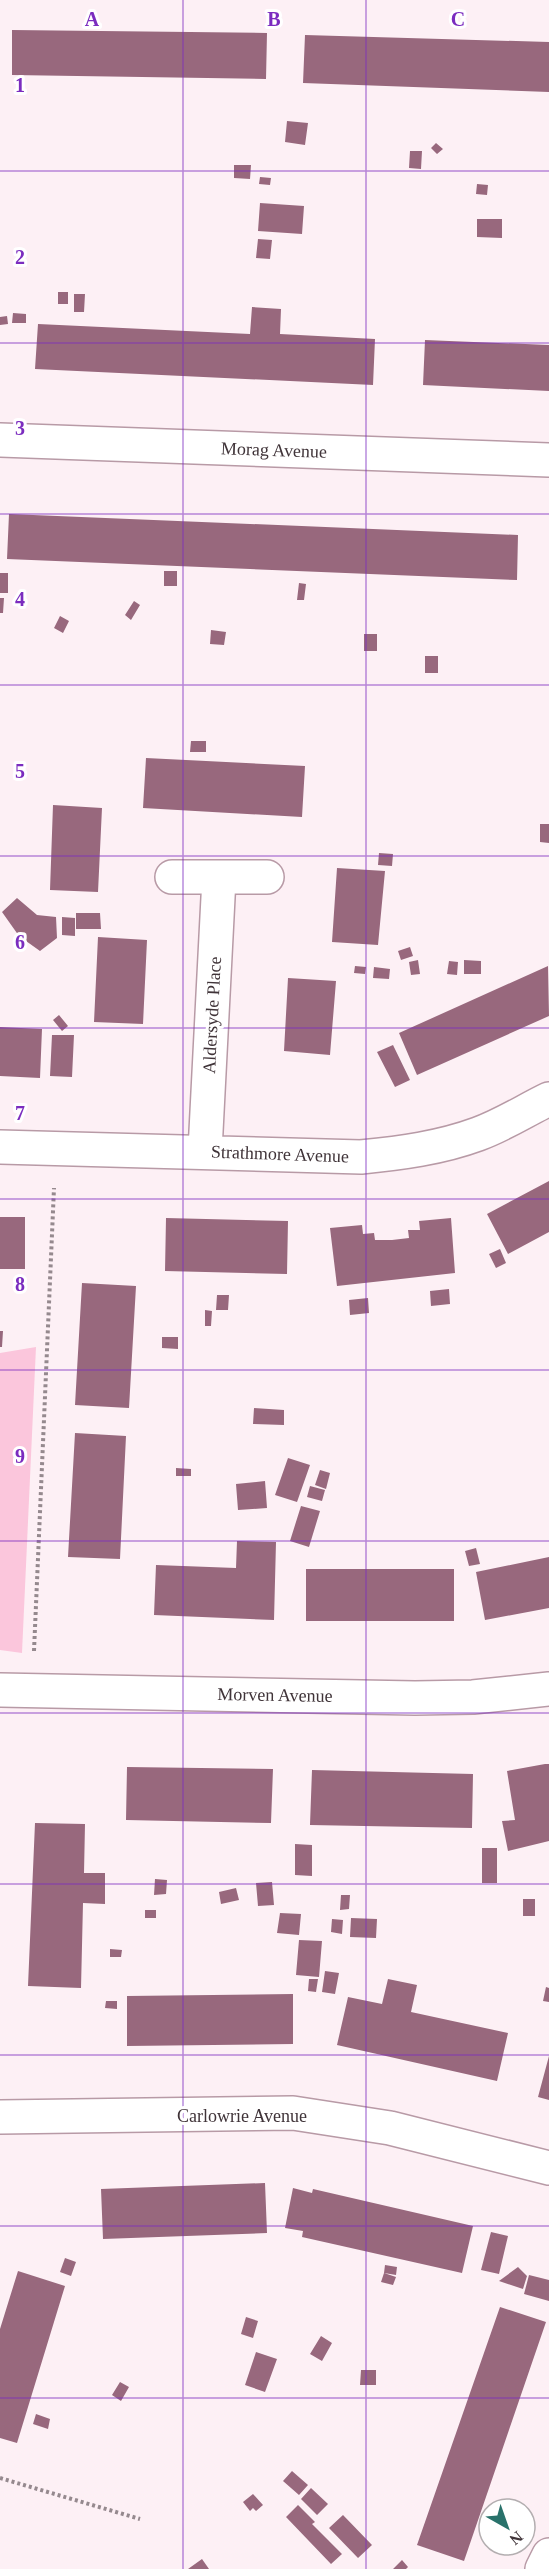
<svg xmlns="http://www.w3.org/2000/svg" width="549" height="2569" font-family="'Times New Roman',serif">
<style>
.green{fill:#fbc6dc}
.building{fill:#98687d}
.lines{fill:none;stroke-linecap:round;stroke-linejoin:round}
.minor-casing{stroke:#b89aa6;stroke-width:36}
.tertiary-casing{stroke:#b89aa6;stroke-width:36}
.path{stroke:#95898e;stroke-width:4;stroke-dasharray:3 3;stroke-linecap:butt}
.minor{stroke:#fff;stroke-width:33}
.tertiary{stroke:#fff;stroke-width:33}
.grid{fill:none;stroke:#7b2cbf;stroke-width:1.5;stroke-opacity:0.55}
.labels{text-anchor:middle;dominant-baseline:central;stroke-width:6;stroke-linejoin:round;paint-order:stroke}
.street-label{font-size:18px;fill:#403439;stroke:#fff}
.grid-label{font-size:20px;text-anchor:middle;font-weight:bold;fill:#7b2cbf;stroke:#fff;stroke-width:6;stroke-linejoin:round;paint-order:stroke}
</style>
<rect width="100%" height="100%" fill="#fdf0f5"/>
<path class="green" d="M36 1347 22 1653 0 1650V1353Z"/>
<path class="building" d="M12 30 267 33 266 79 12 75Z
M305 35 549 42V92L303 83Z
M287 121 308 123 305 145 285 142Z
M436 143 443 149 437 154 431 148Z
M410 151H422L421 169 409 168Z
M234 165H251L250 179 234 178Z
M260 177 271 178 270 185 259 184Z
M477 184 488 185 487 195 476 194Z
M260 203 304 206 302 234 258 231Z
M477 219H502V238L477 237Z
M258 239 272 240 270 259 256 258Z
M58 292H68V304H58Z
M74 294H85L84 312H74Z
M252 307 281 309 280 334 375 339 373 385 35 369 38 324 250 334Z
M13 313 26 314V323H12Z
M7 316 8 324 0 325V317Z
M425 340 549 345V391L423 385Z
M9 514 518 535 517 580 7 559Z
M164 571H177V586H164Z
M0 573H8V593H0Z
M299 583 306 584 304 600H297Z
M0 598H4L3 613H0Z
M134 601 140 605 131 620 125 615Z
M60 616 69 621 63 633 54 628Z
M211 630 226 632 224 645 210 644Z
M364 634H377V651H364Z
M425 656H438V673H425Z
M191 741H206V752H190Z
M146 758 305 766 302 817 143 808Z
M53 805 102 808 98 892 50 890Z
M540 824H549V843L540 842Z
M379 853 393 854 392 866 378 865Z
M337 868 385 871 378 945 332 942Z
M17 898 37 915 56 917 57 938 40 951 19 936 2 912Z
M76 913H100L101 929H76Z
M62 917 75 918V936L62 935Z
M98 937 147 940 143 1024 94 1022Z
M410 947 413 956 401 960 398 951Z
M418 960 420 974 411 975 409 962Z
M464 960 481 961V974H464Z
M449 961 458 962 457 975 447 974Z
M355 966 366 967 365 974 354 973Z
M548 966 549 1016 417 1075 399 1033Z
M374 967 390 969 389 979 373 978Z
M288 978 336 981 330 1055 284 1051Z
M59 1015 68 1026 62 1031 53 1020Z
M0 1027 42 1029 40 1078 0 1076Z
M52 1035H74L72 1077 50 1076Z
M393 1045 410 1080 395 1087 377 1052Z
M549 1181V1232L508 1254 487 1214Z
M0 1217H25V1269H0Z
M166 1218 288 1221 287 1274 165 1271Z
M451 1218 455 1273 337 1286 330 1228 362 1225 363 1234 374 1233 375 1240H392L409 1238 408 1230H420L419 1221Z
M500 1249 506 1263 496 1268 489 1254Z
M82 1283 136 1286 129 1408 75 1405Z
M449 1289 450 1304 431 1306 430 1291Z
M217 1295H229L228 1310H216Z
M368 1298 369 1313 350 1315 349 1300Z
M205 1310 212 1311 211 1326H205Z
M0 1331H3L2 1347H0Z
M162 1337H178V1349L162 1348Z
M254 1408 284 1410V1425L253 1424Z
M75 1433 126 1436 120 1559 68 1557Z
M288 1458 310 1465 297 1502 275 1495Z
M176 1468 191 1469V1476H176Z
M320 1470 330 1473 326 1489 315 1485Z
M265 1481 267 1508 238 1510 236 1484Z
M310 1486 325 1490 322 1501 307 1497Z
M301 1506 320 1511 309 1547 290 1541Z
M237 1541 276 1542 274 1620 154 1615 156 1565 236 1568Z
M476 1548 480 1564 469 1566 465 1551Z
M549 1557V1608L485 1620 476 1572Z
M306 1569H454V1621H306Z
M545 1764H549V1841L508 1851 502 1821 515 1820 507 1771Z
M127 1767 273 1769 271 1823 126 1820Z
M312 1770 473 1774 472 1828 310 1825Z
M35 1823 85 1824 84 1873H105V1904L83 1903 81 1988 28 1986Z
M295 1844 312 1845V1876L295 1875Z
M482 1848H497V1883H482Z
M155 1879 167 1880 166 1894 154 1895Z
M272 1882 274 1905 258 1906 256 1883Z
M236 1888 239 1900 221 1904 219 1892Z
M341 1895H350L349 1909 340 1910Z
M523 1899H535V1916H523Z
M145 1910H156V1918H145Z
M280 1913 301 1914 299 1935 277 1933Z
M351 1918 377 1919 376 1938 350 1937Z
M332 1919 343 1920 342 1934 331 1932Z
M299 1940 322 1941 319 1977 296 1975Z
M110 1949 122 1950 121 1957H110Z
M325 1971 339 1973 335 1994 322 1992Z
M309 1979H318L316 1992 308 1991Z
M388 1979 417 1985 411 2012 508 2033 497 2081 337 2045 348 1997 382 2004Z
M546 1987 549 1988V2002L543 2001Z
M293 1994V2044L127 2046V1996Z
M106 2001H117V2009L105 2008Z
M549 2056V2100L538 2097Z
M265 2183 267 2233 103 2239 101 2189Z
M293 2188 312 2193 313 2189 473 2226 462 2273 302 2237 303 2231 285 2228Z
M491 2232 508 2236 499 2274 481 2270Z
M65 2258 76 2262 71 2276 60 2272Z
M385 2265 397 2267 396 2275 384 2273Z
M518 2267 527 2276 523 2289 499 2281Z
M18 2271 65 2286 17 2443 0 2438V2329Z
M384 2273 396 2277 393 2285 381 2282Z
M529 2275 549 2280V2301L524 2294Z
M500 2307 546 2322 464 2561 417 2545Z
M246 2317 258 2321 253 2338 241 2334Z
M321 2336 332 2343 322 2361 310 2354Z
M256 2352 277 2359 265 2392 245 2385Z
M361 2370H376V2385H360Z
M120 2382 129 2387 121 2401 112 2395Z
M36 2414 50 2419 48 2429 33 2424Z
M292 2471 308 2485 299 2495 283 2481Z
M311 2488 328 2504 317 2515 301 2499Z
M253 2494 263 2505 256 2511 253 2508 250 2511 243 2502Z
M298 2505 315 2522 312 2524 342 2554 331 2564 286 2517Z
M343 2515 372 2545 358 2558 329 2528Z
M202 2559 209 2569H188Z
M402 2560 408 2567 406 2569H393Z"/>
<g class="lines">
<g class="minor-casing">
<path id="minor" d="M0 440 549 460
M172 877H267
M0 1147 361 1157C401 1153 440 1148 478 1134 503 1125 526 1110 549 1099
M205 1151 219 878
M0 2117 293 2113 390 2128 549 2168
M542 2569 549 2555"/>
</g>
<g class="tertiary-casing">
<path id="tertiary" d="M0 1690 415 1698 473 1697 549 1689"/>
</g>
<path class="path" d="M34 1651 54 1188
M0 2478 140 2519"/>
<use href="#minor" class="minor"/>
<use href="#tertiary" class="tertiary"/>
</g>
<path class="grid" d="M183 0V2569M366 0V2569M0 171H549M0 343H549M0 514H549M0 685H549M0 856H549M0 1028H549M0 1199H549M0 1370H549M0 1541H549M0 1713H549M0 1884H549M0 2055H549M0 2226H549M0 2398H549"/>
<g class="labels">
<g class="street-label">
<text transform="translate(274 450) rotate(2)">Morag Avenue</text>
<text transform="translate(212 1015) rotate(-87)">Aldersyde Place</text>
<text transform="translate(280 1154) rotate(2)">Strathmore Avenue</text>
<text transform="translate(275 1695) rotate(1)">Morven Avenue</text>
<text x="242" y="2116">Carlowrie Avenue</text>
</g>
</g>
<g class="grid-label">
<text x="92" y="26">A</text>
<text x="274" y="26">B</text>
<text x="458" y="26">C</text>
<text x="20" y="92">1</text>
<text x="20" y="264">2</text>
<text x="20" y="435">3</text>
<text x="20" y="606">4</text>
<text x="20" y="778">5</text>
<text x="20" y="949">6</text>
<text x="20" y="1120">7</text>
<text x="20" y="1291">8</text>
<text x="20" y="1463">9</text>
</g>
<g transform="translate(507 2527) rotate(140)"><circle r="28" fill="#ffffff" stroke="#b3aeb0" stroke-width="1.5"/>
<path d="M0-4.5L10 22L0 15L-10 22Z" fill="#29726b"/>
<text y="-9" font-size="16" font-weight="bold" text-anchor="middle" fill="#403439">N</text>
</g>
</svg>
